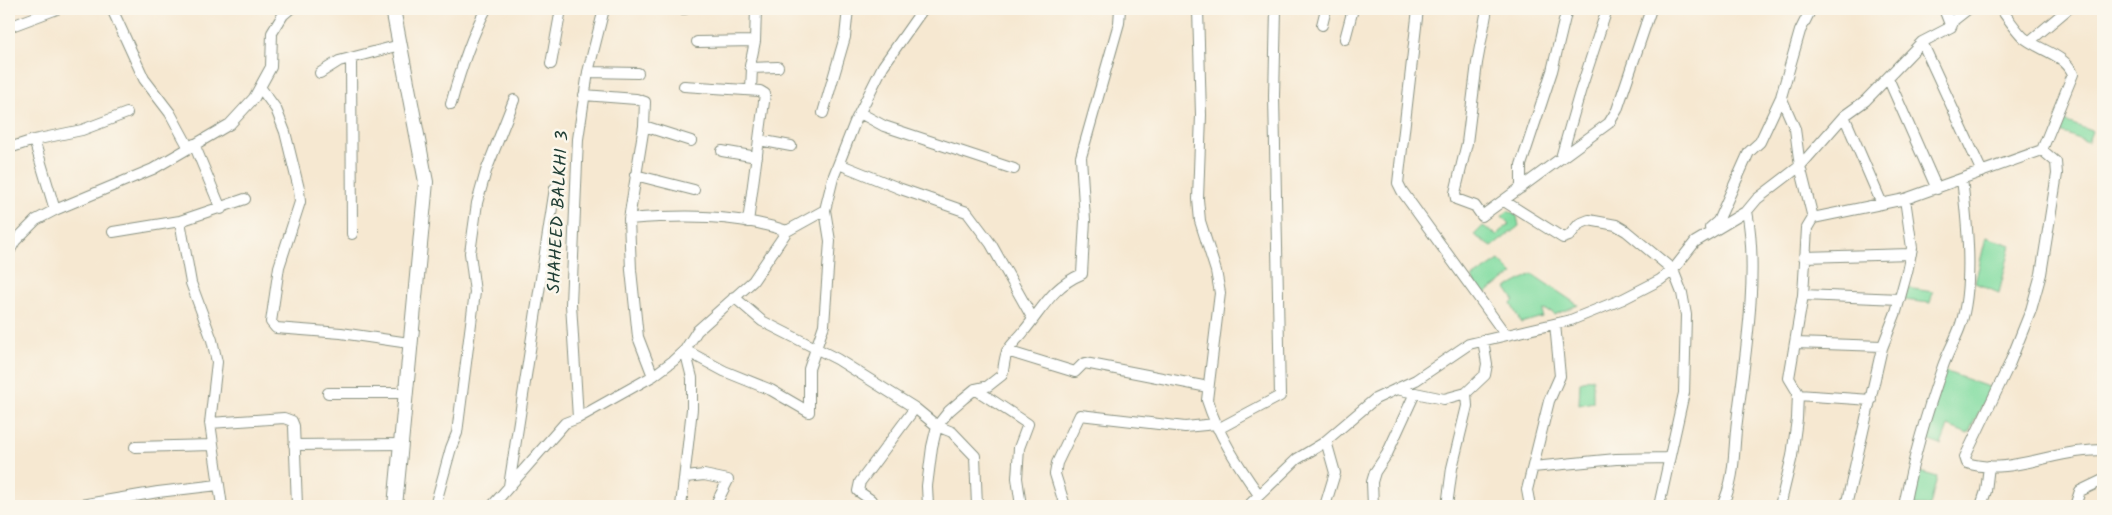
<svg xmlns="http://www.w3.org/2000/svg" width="2112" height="515" font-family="Kalam,sans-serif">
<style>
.green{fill:#84dda3;stroke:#528d6c}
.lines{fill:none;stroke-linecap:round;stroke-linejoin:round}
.street-casing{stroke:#8a9282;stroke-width:12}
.secondary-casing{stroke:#8a9282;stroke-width:16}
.street{stroke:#fff;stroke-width:10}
.secondary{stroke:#fff;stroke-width:14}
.labels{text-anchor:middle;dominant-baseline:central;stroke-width:5;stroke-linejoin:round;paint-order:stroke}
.street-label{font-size:18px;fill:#1f3d34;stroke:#fbf7ec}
</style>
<rect width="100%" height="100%" fill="#fbf7ec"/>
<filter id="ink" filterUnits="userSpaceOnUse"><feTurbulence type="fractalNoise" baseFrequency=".02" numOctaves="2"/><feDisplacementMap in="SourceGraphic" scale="10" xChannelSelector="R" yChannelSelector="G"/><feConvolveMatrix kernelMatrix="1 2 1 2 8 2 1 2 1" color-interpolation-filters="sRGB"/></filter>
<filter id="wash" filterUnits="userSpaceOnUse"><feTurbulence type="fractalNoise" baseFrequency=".0096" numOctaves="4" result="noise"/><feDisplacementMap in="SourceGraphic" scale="20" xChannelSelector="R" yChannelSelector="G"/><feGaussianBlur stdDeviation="1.12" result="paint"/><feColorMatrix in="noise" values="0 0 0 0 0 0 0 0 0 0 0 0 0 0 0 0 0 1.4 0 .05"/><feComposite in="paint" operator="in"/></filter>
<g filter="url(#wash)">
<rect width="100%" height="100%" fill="#f6e8d1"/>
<path class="green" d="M2060 116 2065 119 2064 121 2092 131 2088 142 2055 130Z
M1508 211 1517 216 1519 226 1492 247 1474 235 1483 226 1497 235 1509 224 1502 216Z
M1986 237 2011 245 1999 293 1975 283Z
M1499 260 1513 274 1481 296 1472 278Z
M1532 274 1578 305 1554 315 1552 312 1543 310 1542 317 1521 323 1511 304 1514 300 1506 288Z
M1907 288 1933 292 1930 303 1904 300Z
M1944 371 1991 388 1968 434 1948 426 1941 445 1926 440V438Z
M1593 378V402L1579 405 1580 382Z
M1917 471 1937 477 1930 506 1909 505Z"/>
</g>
<g filter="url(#ink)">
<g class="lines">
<g class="street-casing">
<path id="street" d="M112 9 144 79 170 113 189 148
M680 9H685
M756 9 755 41 750 66 752 68 778 67
M1198 9 1201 115 1198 199 1200 221 1216 271 1220 293 1207 400C1218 435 1238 465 1259 495
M1418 9 1398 183 1402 191 1505 334
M1487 9 1477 63 1467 143 1455 193 1456 199 1475 206 1482 216 1609 123 1617 110 1651 9
M1944 9 1951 27
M1322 25 1326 9
M9 27 57 9
M1345 39 1353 9
M2030 41 2068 9
M697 42 755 41
M1922 42 1982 172
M351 58 352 234
M551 64 561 9
M588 72 638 73
M320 73 339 61 400 45
M1888 78 1937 189
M684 86 760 91 765 94 748 222
M260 87 276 109 285 132 299 189 300 202 279 267 271 322 276 328 341 333 409 343
M751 90 752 68
M584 95 636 99 645 102 644 126 629 219 631 270 638 337 653 376
M451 104C460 71 470 39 486 9
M823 113 845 37 848 9
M860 113 884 126 1014 169
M1844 116 1882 204
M644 126 691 141
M34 140 55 210
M759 140 791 146
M194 144 221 209
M9 148 34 140 82 130 127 113
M2042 150 2056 162 2057 174 2041 274 2031 310 2009 365 1965 457 1967 463C2002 474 2041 457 2076 452 2085 451 2094 450 2103 450
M722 151 757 157
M1561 158 1580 92 1607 9
M839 164 901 189 967 212 991 244 1033 319
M635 175 694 190
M1521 188V165L1552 71 1567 9
M1504 201 1563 238 1569 236 1579 224 1589 220 1616 225 1626 231 1673 270 1682 293 1686 315 1684 393 1659 506
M1813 218 1905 199 2042 150 2073 74C2065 54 2038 50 2023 37 2015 29 2008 18 2001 9
M629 219C682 215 736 214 787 231
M180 221 191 283 212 340 217 362 210 423 222 506
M1710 228 1718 221 1749 152 1760 142 1781 97 1800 31 1811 9
M113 232 180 221 245 199
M9 252 15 241 36 220 55 210 153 169 230 124 254 98 271 67 272 33 283 15 290 9
M1804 257 1911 254
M1803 295 1900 299
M734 297 762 321 837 359 915 408 937 426 952 432 975 456 977 506
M1795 343 1882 346
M685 350 724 371 771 390 809 412
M1007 351 1075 372 1083 364 1085 363 1208 387
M975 389 1028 424 1019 448 1017 478 1021 506
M1396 389 1444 399 1466 393 1485 375 1487 364 1483 340
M328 393H405
M1798 395 1871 400
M809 412V369L824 325 830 241 825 210 833 178 855 122 883 66 923 9
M578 418 571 304 578 139 588 72 604 9
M210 423 284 418 292 421 294 426 297 506
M1218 429 1280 396 1274 96 1276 9
M294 445 401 444
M135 447 212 445
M1533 467 1616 459 1669 458
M686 477 704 475 728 480 715 506
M509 486 555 188
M75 506 158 492 218 485
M435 506 451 448 457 433 475 292 470 253 477 203 486 171 514 100
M492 506 565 423 578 418 653 376 673 361 685 350 697 331 753 281 787 231 825 210
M681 506 692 409V378L685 350
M872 506 871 500 858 491 860 482 915 408
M928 506 927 486 932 447 937 426 949 411 964 398 975 389 988 386 1002 375C1004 368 1004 359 1007 352 1010 345 1019 338 1024 331 1043 308 1053 286 1082 274L1085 220 1081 157 1119 23 1120 9
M1065 506 1055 474 1057 463 1080 415 1185 427 1216 424
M1248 506 1297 459 1322 444 1375 399 1416 380 1469 344 1571 320 1623 299 1660 280 1673 270 1695 242 1747 211 1757 199 1800 166 1844 116 1865 101 1922 42 1951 27 1954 20 1968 9
M1325 506 1335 473 1326 441
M1373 506 1372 482 1375 472 1387 454 1415 393
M1447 506 1452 468 1467 406 1466 393
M1530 506 1527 490 1549 401 1560 376 1555 324
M1722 506C1736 476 1733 453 1737 421 1745 357 1759 275 1747 211
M1780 506 1792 456 1797 419 1798 393 1789 378 1803 295 1807 228 1813 218 1800 166 1795 129 1781 97
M1846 506 1882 348 1896 312 1907 272 1912 248 1905 199
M1904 506C1913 459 1927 411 1943 366 1948 352 1956 339 1961 324 1974 284 1967 221 1962 179
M1981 506 1986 491 1989 466
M2075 506 2080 491 2103 480"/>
</g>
<g class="secondary-casing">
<path id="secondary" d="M393 9 426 182 395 506"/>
</g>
<use href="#street" class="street"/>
<use href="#secondary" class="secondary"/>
</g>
</g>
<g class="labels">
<g class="street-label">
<text transform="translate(559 212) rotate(-87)">SHAHEED BALKHI 3</text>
</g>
</g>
<rect width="2112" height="515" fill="none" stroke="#fbf7ec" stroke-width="30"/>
</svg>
